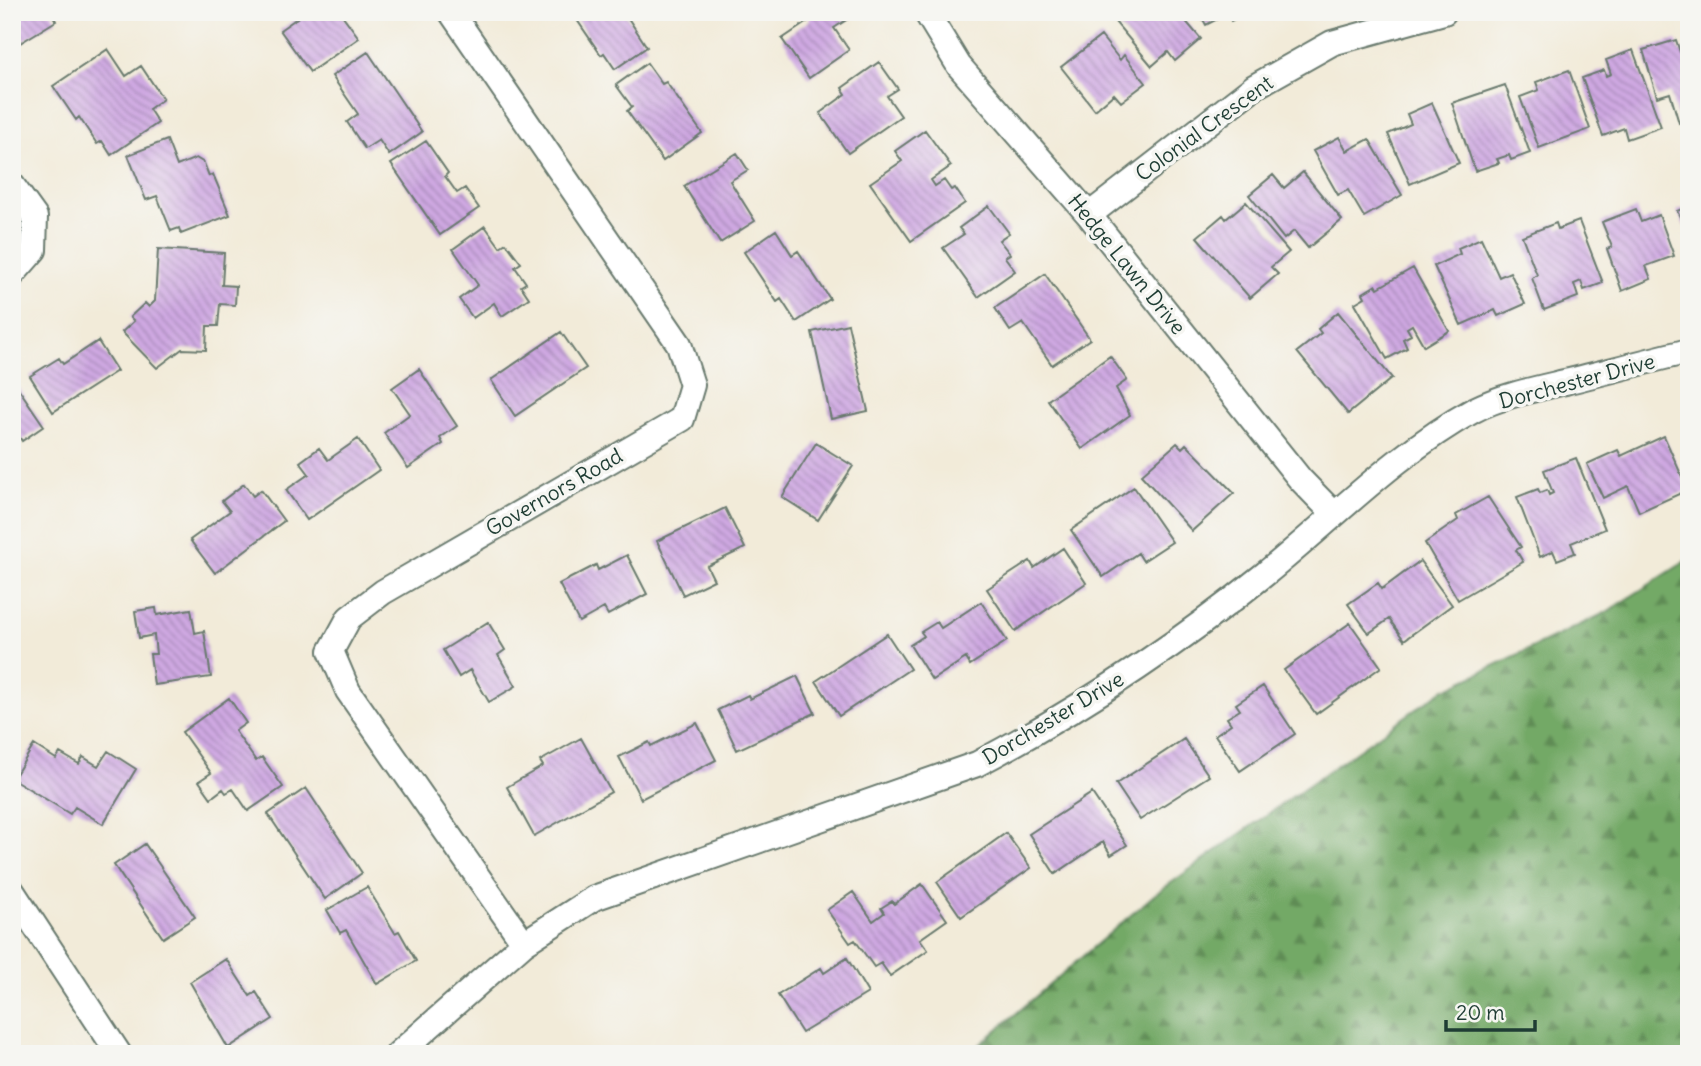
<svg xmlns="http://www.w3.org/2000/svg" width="1701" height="1066" font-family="Delius,sans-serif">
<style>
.forest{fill:url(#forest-firs);stroke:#49734d;stroke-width:2}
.building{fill:url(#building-back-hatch)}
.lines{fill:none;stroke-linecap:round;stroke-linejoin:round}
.minor-casing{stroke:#697a6e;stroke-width:28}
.minor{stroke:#fff;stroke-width:24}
.labels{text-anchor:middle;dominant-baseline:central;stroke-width:7;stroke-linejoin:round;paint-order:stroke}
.street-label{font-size:21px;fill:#1f3d34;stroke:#f6f6f2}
</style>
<defs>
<pattern id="forest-firs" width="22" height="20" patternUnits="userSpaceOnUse" patternTransform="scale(1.75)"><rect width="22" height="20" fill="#73a966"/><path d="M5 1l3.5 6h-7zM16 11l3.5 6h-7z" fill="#5e8b55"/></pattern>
<pattern id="building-back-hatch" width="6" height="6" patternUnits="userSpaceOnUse" patternTransform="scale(1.75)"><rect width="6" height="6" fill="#cfa8e2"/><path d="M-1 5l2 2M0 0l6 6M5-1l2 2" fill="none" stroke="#a78ab8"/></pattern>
</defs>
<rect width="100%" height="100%" fill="#f6f6f2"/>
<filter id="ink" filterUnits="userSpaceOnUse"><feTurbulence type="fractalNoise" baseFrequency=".0143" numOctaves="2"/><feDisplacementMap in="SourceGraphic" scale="14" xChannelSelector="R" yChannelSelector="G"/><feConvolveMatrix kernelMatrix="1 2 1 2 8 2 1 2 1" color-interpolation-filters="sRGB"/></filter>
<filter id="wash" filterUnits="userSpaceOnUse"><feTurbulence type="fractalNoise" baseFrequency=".00686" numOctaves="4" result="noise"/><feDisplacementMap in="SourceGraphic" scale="28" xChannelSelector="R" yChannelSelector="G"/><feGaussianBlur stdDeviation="1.57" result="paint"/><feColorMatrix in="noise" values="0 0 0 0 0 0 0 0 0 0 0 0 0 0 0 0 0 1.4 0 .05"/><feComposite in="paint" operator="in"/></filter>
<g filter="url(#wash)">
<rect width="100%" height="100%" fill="#f2ebd9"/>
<path class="forest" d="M1689 559V1054H969L1154 895 1441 691 1605 613Z"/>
<g id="blocks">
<path class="building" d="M12 12H51L56 21 12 48Z
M298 12H340L359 38 310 72 280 30 300 16Z
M576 12H624L647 47 615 69 604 53 601 55 575 17Z
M805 12H847L851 17 834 28 849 50 809 78 782 39 810 20Z
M1127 12 1175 15 1178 12 1201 39 1175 61 1168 52 1152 66 1115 22Z
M1199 12H1248L1231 21 1227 14 1206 25Z
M1101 36 1120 60 1124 55 1146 83 1121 102 1114 94 1095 110 1061 67Z
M1676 40 1680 52 1689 49V120L1679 123 1670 93 1657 97 1643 50Z
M108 49 126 76 141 66 163 99 149 109 158 123 111 155 102 141 97 144 79 117 76 120 53 86Z
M1633 50 1661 127 1627 139 1624 128 1603 136 1582 78 1604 70 1606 76 1611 74 1606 60Z
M368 52 422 132 389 155 379 140 365 149 347 122 358 114 332 76Z
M879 62 898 89 887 96 901 116 848 153 820 113 846 94 842 88Z
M647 63 662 84 666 82 702 133 663 161 627 111 632 107 616 85Z
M1569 70 1590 129 1539 148 1520 97 1539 90 1536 82Z
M1505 85 1530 153 1511 160 1509 155 1497 159 1499 163 1475 171 1452 103Z
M1432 103 1459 163 1410 184 1388 134 1411 124 1407 114Z
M925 130 951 166 931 180 935 186 944 180 951 190 955 188 965 203 911 241 870 183 902 161 895 151Z
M1339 137 1347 151 1369 139 1402 195 1364 217 1348 190 1338 195 1313 151Z
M167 140 177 166 196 158 204 163 209 176 213 174 230 215 181 234 179 228 171 231 157 196 146 200 128 155Z
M426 141 448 173 445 176 457 193 465 188 479 208 440 235 391 164Z
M737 153 748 170 730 181 755 221 720 243 684 186Z
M1303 172 1342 220 1308 248 1294 231 1284 239 1249 195 1273 175 1284 188Z
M1246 202 1289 252 1271 267 1278 274 1250 298 1197 237 1223 215 1226 219Z
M989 206 1009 233 999 240 1010 254 1005 257 1015 271 978 297 943 248 964 234 959 228Z
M1689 206V235L1677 211Z
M1636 209 1641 222 1659 215 1674 256 1646 266 1651 279 1622 291 1607 249 1612 247 1602 222Z
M1579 221 1603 283 1584 290 1581 281 1574 284 1578 297 1544 310 1532 278 1537 275 1522 236 1556 223 1558 229Z
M485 226 500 247 506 243 521 263 515 267 526 283 521 286 529 298 502 316 494 303 473 318 459 299 478 285 453 249Z
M776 230 792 255 798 251 830 299 796 322 781 299 777 302 744 252Z
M1481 238 1499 277 1510 272 1525 304 1498 316 1495 310 1461 325 1434 266 1460 254 1458 248Z
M158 249 224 253 222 285 236 286 235 305 220 304 218 326H207L206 350 182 349 157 368 122 332 134 321 130 317 145 303 149 307 155 301Z
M1413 268 1449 331 1424 346 1412 325 1407 328 1411 335 1403 339 1407 348 1387 359 1355 303 1365 297 1363 293 1376 285 1378 288Z
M1045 274 1090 339 1052 365 1023 323 1010 331 995 308Z
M1338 312 1392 378 1348 414 1297 352 1321 333 1318 329Z
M848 324 868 411 831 419 812 332Z
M561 332 586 368 515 416 491 380Z
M98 341 117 371 53 412 30 376 59 358 63 364Z
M1110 356 1127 380 1116 388 1130 415 1082 449 1048 400Z
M419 369 457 426 440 438 443 444 408 468 384 433 410 414 392 388Z
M12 379 44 426 22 441 18 435 12 439Z
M1664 436 1688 490 1639 512 1628 486 1603 498 1587 464 1618 450 1621 456Z
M358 439 379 470 307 520 286 490 309 474 300 462 319 448 328 460Z
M816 443 853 466 818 520 782 497Z
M1177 443 1182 448 1186 444 1234 493 1192 531 1141 475Z
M1576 458 1605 529 1571 543 1575 553 1557 560 1553 551 1540 557 1517 497 1538 489 1540 493 1547 490 1549 495 1553 493 1544 470Z
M244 484 253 496 261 490 284 521 215 573 190 540 230 511 222 501Z
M1134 487 1172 542 1143 561 1138 553 1103 577 1071 530Z
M1488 497 1521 547 1516 550 1523 562 1458 600 1425 543 1458 520 1456 515Z
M725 508 745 548 707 566 714 580 683 595 657 541Z
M1063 548 1086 583 1015 631 987 589 1030 561 1034 568Z
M627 555 647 594 608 615 604 608 579 622 559 584 596 565 598 570Z
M1420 561 1452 605 1404 640 1389 619 1369 633 1348 604 1378 583 1382 589Z
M981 602 1007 641 970 665 966 658 932 680 910 645 924 636 921 632 937 622 941 628Z
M156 608 157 615 191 609 195 633 204 631 211 677 154 685 150 654H156L154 635 139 638 135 611Z
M488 622 505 650 498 655 516 686 489 702 470 670 459 677 443 650Z
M1350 623 1381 667 1316 714 1284 670Z
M887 634 910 669 839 716 816 681Z
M797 676 815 713 737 750 718 710 748 695 750 699Z
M1263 686 1295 734 1240 771 1215 735 1231 724 1227 718 1240 710 1236 704Z
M229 698 246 723 235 731 256 761 262 757 283 787 248 811 233 789 226 793 223 789 211 798 199 781 211 773 182 732Z
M697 723 716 760 641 799 619 757 649 742 651 746Z
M581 738 611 792 534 836 507 787 543 766 540 761Z
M1184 739 1209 776 1140 820 1116 784Z
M34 745 56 759 60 753 79 764 83 757 98 766 108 751 136 769 103 824 75 807 70 814 13 779Z
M306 788 362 873 325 899 268 814Z
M1092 793 1127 845 1111 855 1103 842 1055 874 1029 834Z
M1006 833 1031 868 961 917 937 882Z
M145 844 195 917 163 938 114 865Z
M922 884 947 920 920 939 928 950 890 976 881 963 874 967 855 940 850 943 827 910 853 892 873 921 884 913 881 908 892 901 894 904Z
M367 887 395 933 399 931 416 961 377 984 346 930 340 933 327 910Z
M847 958 868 993 802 1033 778 995 821 968 824 973Z
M226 959 250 996 256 992 273 1019 228 1048 190 982Z"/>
</g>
</g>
<g filter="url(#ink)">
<use href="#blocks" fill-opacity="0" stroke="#697a6e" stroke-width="2"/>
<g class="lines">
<g class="minor-casing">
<path id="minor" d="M451 12 679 344 692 385 682 419 383 592 349 618 331 651 348 691 524 943
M926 12 959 66 1089 215 1300 479 1333 513
M12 185 35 217 34 250 12 275
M1089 215 1254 87 1332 43 1444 12
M12 891 119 1054
M398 1054 524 943 594 898 977 764C1077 711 1177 645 1265 574 1333 519 1396 453 1474 410 1501 396 1535 389 1565 382 1606 372 1647 361 1689 351"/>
</g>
<use href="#minor" class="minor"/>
</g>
</g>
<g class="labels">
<g class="street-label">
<text transform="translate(1204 128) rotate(-36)">Colonial Crescent</text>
<text transform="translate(1127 264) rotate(51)">Hedge Lawn Drive</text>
<text transform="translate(1577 381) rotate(-15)">Dorchester Drive</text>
<text transform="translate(554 492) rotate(-30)">Governors Road</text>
<text transform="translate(1053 718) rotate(-31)">Dorchester Drive</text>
</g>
</g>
<rect width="1701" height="1066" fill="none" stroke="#f6f6f2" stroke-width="42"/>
<path d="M1446 1020v10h89v-10" fill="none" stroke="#1f3d34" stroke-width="3.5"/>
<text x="1456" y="1020" font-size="21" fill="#1f3d34" stroke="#f6f6f2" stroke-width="5" paint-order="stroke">20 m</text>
</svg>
